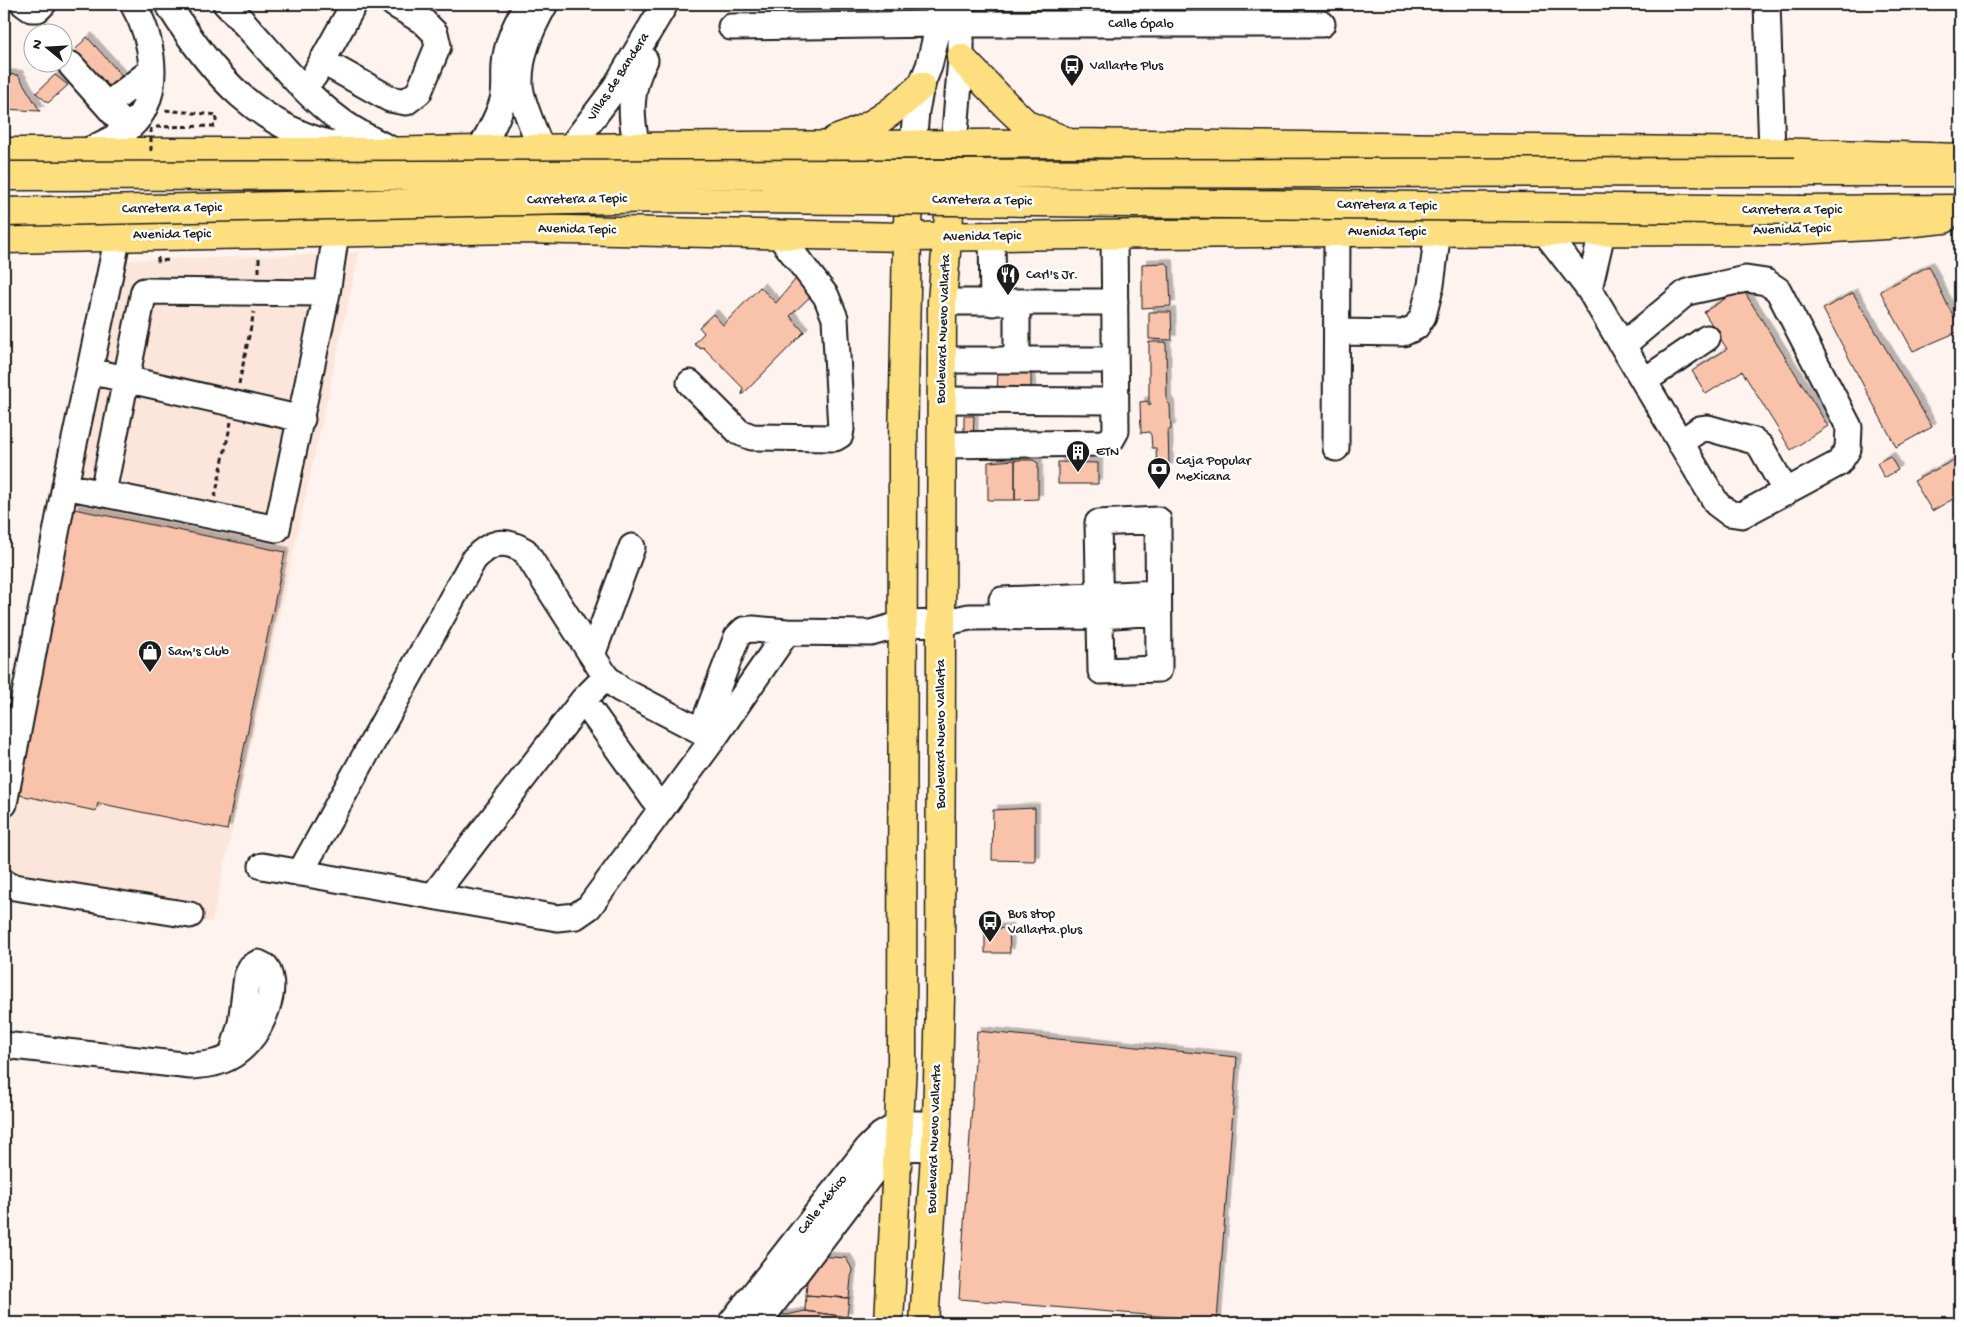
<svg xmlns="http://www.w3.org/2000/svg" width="1964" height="1327" font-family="'Gochi Hand',sans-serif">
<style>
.built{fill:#fce5da}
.building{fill:#f8c3aa;stroke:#1c1c1c;filter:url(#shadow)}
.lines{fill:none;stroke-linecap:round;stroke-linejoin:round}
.minor-casing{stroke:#1c1c1c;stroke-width:29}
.major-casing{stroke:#1c1c1c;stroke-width:31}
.highway-casing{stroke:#1c1c1c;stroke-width:31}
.path{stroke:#1c1c1c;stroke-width:3;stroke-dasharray:5 4;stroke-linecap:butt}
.minor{stroke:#fff;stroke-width:25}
.major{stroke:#fddf80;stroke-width:28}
.highway{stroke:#fddf80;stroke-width:28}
.highway-bridge-casing{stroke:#1c1c1c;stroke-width:31;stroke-linecap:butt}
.path-bridge{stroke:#1c1c1c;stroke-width:3;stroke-dasharray:5 4;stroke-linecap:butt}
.highway-bridge{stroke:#fddf80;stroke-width:28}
.labels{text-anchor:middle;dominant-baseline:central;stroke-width:5;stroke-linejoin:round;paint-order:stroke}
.street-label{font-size:14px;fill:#1c1c1c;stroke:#fff}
.poi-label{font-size:14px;fill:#1c1c1c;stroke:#fff;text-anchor:start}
</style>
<defs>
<filter id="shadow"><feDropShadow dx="4.5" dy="-4.5" stdDeviation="0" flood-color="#0004"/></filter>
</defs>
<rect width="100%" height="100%" fill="#fef3ee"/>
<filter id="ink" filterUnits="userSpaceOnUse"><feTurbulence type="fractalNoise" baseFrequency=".02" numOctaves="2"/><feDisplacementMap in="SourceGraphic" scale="10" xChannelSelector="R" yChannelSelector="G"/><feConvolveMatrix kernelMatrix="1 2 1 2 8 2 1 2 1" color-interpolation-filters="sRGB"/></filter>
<g filter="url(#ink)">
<path class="built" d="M359 253 212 922 4 895V807L102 261Z"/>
<path class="building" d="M87 37 124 78 112 91 75 50Z
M4 74 18 75 40 111 4 109Z
M55 75 68 85 48 103 36 93Z
M1166 263 1169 266 1171 306 1142 308V264Z
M1929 266 1960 331 1913 351 1880 291Z
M799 275 815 292 790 316 804 332 742 395 743 388 703 347 701 349 694 344 704 333 699 327 713 314 723 325 760 287 776 303Z
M1742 288 1828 426 1791 450 1742 371 1706 394 1692 371 1727 349 1704 312Z
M1853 293 1932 427 1896 447 1823 309Z
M1149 312H1171L1172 340 1149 339Z
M1149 342H1166L1167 401 1170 405 1171 429 1168 430 1169 468 1157 469 1156 448H1152L1151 435 1149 432 1141 433 1140 402 1147 401 1149 405 1151 404 1149 401Z
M1031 369V396H997L998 370Z
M964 416H974L973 439H964Z
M1890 456 1898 470 1884 478 1877 463Z
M1960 457V495L1932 511 1914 481Z
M1015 460H1033L1038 463V499L1015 500Z
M1015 460V500H988V462Z
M1058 462 1098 463V484H1058Z
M74 509 285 552 227 830 98 803 96 811 15 794Z
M1035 808V861L992 860 993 810Z
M1009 928 1010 953H985V929Z
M977 1031 1237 1057 1217 1321 959 1299Z
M817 1256 846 1258 852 1269 849 1298 806 1295 808 1268Z
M806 1295 849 1298 847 1317 805 1311Z
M805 1311 840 1316 839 1323H771L777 1314 787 1315Z"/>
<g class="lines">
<g class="minor-casing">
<path id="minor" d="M24 4 31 9H38L43 4
M168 4C212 75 259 130 345 147
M226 4C265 43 296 88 341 121 357 133 376 142 394 151
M1767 4 1772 152
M961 24H1322
M731 27 939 24
M322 61 390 99 406 102 419 92 438 46 435 33 424 22 394 4
M71 65 127 128
M314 76 354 4
M107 105 152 70
M954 145 961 58V4
M913 146 916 111 921 86 929 66 939 24V4
M637 147C630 116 629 88 645 60
M541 148C535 132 521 102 520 85 519 55 531 29 545 4
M570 148 613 91 665 4
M480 149C489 133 498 118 503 100 506 88 504 77 505 65 506 43 517 23 527 4
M85 152C102 144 122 136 135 122 163 89 152 37 133 4
M1544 231 1589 289 1717 504 1729 513 1742 515 1839 463 1848 449 1849 427 1778 290 1766 282 1746 279 1687 292 1623 345
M992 237 993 303
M1589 289 1602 233
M942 302H1115
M1337 332 1403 333 1416 327 1423 316 1431 285 1438 231
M942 360H1115
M1017 360V303
M90 371 302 419
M1644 381 1707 338
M690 383 739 432 752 437 835 438 840 435 841 429 835 318 826 296 778 234
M941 400 1115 401
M1680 443 1700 429 1708 428 1754 441 1761 447 1786 492
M942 445 1103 443 1111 440 1116 431 1114 235
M1336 448 1337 232
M65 486 277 529 327 293 336 233
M103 492 144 291 327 293
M1158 520 1159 669 1101 671 1098 523Z
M1002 600 1158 593
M592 655 632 547
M583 700 661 809
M701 731 737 637 744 630 753 629 787 632 871 633 903 624 942 623 969 617 1100 616 1158 612
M4 804 65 486 118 236
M262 866 557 918 576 916 589 907 714 738 787 632
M300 873 474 559C491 542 503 538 525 551L606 677 620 689 714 738
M4 882 8 886 190 915
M433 896 583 700 606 677
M4 1045 191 1066C198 1065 206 1065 214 1063 241 1057 259 1033 267 1007 272 993 273 980 266 967L258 963 251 967 247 976 241 1023 232 1055
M731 1323 868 1148 881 1135 900 1124H937
M758 1323 879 1164C900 1143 909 1148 936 1148"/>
</g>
<g class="major-casing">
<path id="major" d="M961 58 1008 107 1027 125 1063 140
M835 140C872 128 893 112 921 86
M4 152H372L637 147 1071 143 1772 152 1960 158
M4 239 520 229 907 237 1337 232 1782 231 1886 225 1944 219
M889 1323 902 1063 903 445 907 237 911 177
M924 1323 937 1124 940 997 942 302 952 178"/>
</g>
<g class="highway-casing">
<path id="highway" d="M1794 172H1960
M1801 210 1960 209"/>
</g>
<path class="path" d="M156 127 215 126 217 115 164 110
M158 257V261L171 260
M259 272V255
M239 384 254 312
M215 497 231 422"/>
<use href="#minor" class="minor"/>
<use href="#major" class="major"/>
<use href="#highway" class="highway"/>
<g class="highway-bridge-casing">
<path id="highway-bridge" d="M4 176 1794 172
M4 212 661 198 1801 210"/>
</g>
<path class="path-bridge" d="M151 128V154
M152 241V231"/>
<use href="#highway-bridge" class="highway-bridge"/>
</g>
</g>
<defs>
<g id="bus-pin" transform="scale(1.25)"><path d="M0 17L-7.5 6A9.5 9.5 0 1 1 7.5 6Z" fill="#1c1c1c" stroke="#fff"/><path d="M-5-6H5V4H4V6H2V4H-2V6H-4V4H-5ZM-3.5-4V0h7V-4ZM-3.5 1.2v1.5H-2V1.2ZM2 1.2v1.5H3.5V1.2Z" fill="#fff"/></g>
<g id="restaurant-pin" transform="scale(1.25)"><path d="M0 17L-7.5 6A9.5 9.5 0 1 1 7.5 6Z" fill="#1c1c1c" stroke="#fff"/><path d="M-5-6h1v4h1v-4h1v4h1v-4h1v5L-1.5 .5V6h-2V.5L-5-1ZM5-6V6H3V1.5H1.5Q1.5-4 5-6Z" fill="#fff"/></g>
<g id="building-pin" transform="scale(1.25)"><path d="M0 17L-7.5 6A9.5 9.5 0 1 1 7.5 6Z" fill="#1c1c1c" stroke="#fff"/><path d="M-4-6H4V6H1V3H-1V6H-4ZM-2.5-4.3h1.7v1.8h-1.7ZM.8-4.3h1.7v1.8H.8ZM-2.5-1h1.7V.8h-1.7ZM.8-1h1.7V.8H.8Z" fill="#fff"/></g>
<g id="bank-pin" transform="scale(1.25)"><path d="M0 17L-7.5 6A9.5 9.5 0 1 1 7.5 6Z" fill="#1c1c1c" stroke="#fff"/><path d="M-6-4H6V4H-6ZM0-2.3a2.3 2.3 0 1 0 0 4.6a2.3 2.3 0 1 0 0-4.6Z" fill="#fff"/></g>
<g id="shop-pin" transform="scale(1.25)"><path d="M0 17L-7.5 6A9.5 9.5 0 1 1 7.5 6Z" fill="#1c1c1c" stroke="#fff"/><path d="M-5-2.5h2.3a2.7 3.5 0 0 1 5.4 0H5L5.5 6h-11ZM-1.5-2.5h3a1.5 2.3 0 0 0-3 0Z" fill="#fff"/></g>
</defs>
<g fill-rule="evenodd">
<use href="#bus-pin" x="1072" y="66"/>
<use href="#restaurant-pin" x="1008" y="275"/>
<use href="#building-pin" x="1078" y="452"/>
<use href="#bank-pin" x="1159" y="469"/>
<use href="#shop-pin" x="150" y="652"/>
<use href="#bus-pin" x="990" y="922"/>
</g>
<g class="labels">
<g class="street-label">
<text x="1141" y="24">Calle Ópalo</text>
<text transform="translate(619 77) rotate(-57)">Villas de Bandera</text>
<text transform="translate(577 200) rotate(-1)">Carretera a Tepic</text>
<text transform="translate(982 201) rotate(1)">Carretera a Tepic</text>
<text transform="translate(1387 206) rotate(1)">Carretera a Tepic</text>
<text transform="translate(172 209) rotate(-1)">Carretera a Tepic</text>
<text x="1792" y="210">Carretera a Tepic</text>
<text transform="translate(577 230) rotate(1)">Avenida Tepic</text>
<text transform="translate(1792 230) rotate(-2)">Avenida Tepic</text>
<text x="1387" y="232">Avenida Tepic</text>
<text transform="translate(172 235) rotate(-1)">Avenida Tepic</text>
<text transform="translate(982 237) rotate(-1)">Avenida Tepic</text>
<text transform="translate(944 329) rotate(-88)">Boulevard Nuevo Vallarta</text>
<text transform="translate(941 734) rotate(-90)">Boulevard Nuevo Vallarta</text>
<text transform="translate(935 1139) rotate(-88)">Boulevard Nuevo Vallarta</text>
<text transform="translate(823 1205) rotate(-52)">Calle México</text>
</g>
<g class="poi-label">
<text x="1090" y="66">Vallarte Plus</text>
<text x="1026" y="275">Carl's Jr.</text>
<text x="1096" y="452">ETN</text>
<text x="1176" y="461">Caja Popular<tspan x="1176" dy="16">Mexicana</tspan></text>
<text x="168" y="652">Sam's Club</text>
<text x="1008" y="914">Bus stop<tspan x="1008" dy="16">Vallarta.plus</tspan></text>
</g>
</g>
<rect width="1964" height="1327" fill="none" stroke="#fff" stroke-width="20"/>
<rect x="10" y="10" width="1944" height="1307" fill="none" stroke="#1c1c1c" stroke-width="2" filter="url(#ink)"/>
<g transform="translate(48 48) rotate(288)"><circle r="24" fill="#ffffff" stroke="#a4a4a4"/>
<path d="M0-4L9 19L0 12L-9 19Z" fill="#1c1c1c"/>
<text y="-8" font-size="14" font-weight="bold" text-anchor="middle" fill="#1c1c1c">N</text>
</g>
</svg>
